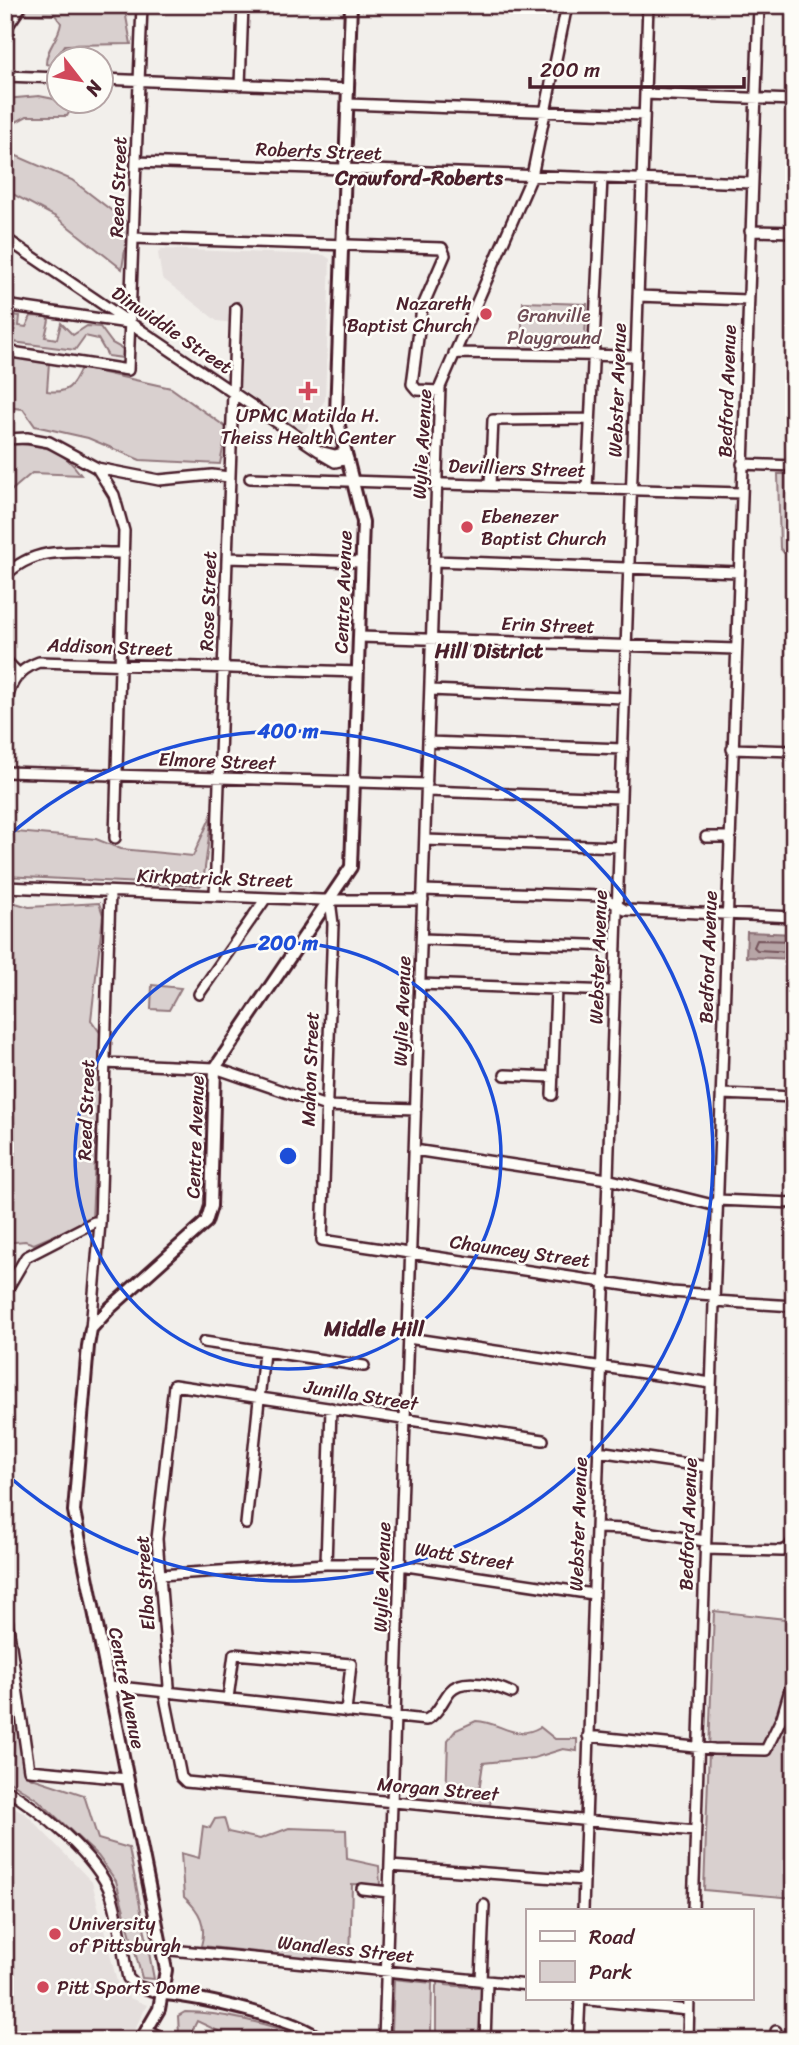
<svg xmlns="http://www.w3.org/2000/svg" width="799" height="2045" font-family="Sriracha,sans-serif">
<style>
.built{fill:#e5dfdd}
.green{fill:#d9d0cf;stroke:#92787d;stroke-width:2}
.water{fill:#b7a5a6;stroke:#8b6f75;stroke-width:2}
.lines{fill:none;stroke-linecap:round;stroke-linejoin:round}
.shore{stroke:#76555c;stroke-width:2}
.minor-casing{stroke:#4a1f2b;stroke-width:14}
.major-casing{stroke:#4a1f2b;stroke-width:16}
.minor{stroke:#fdfcf7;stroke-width:9}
.major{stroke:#fdfcf7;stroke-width:10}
.ring{fill:none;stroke:#1d4ed8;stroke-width:3.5}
.poi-dot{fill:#d1495b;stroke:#fdfcf7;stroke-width:2.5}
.labels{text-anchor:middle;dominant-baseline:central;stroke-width:5;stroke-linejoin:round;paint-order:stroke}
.street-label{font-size:19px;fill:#4a1f2b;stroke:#fdfcf7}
.poi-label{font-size:19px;fill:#4a1f2b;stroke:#fdfcf7;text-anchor:start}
.park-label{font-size:19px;fill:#6e4b54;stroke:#fdfcf7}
.neighbourhood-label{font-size:21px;font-weight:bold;fill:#4a1f2b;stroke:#fdfcf7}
.centre{fill:#1d4ed8;stroke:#fdfcf7;stroke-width:3.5}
.ring-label{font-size:21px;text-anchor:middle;font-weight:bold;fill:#1d4ed8;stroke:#fdfcf7;stroke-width:5;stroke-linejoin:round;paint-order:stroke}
</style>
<rect width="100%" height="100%" fill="#f2efeb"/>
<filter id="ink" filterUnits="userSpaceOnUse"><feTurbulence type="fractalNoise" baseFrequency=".0143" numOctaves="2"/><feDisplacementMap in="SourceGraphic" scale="14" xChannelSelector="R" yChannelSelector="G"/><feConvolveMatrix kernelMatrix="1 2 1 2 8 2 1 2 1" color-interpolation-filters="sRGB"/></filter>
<g filter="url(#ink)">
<path class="built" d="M161 249 324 255 330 259 325 400 305 430H301L240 388 242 324 217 321 162 278 158 253Z
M5 1801 27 1815 92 1882 118 1986 130 1998 147 2005 129 2040H5Z"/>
<path class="green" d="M27 5H124L131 44 65 45 51 65 46 64C46 48 59 39 61 23L55 15 26 14 25 9Z
M39 96 54 99 70 111 67 116H27L5 128V99Z
M5 142 12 154 72 180 129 224 122 269 56 217 5 190Z
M523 302 587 304 584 350 521 348Z
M13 315 20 316 19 326 26 327 31 316 46 317 49 320 45 337 57 339 61 323 73 335 87 326 100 327 112 343 123 349V358L108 356 98 339 85 336 75 350 5 341V322L12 323Z
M5 355 49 362 47 391C68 394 73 386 81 368L171 388 227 428 220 464 140 460 88 438 35 426 23 409 5 407Z
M13 443C47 447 60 446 81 475L32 473 5 496V447Z
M778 474H794V556L784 553 780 548Z
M212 814 203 883 200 886 5 876V831L96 839 121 849 193 856Z
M5 900 29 907 99 903 103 915 91 1020 101 1034 92 1219 34 1244 25 1241 5 1243Z
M152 985 181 988 169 1010 151 1009Z
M714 1611 794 1620V1898L704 1890Z
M5 1635 29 1777 84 1795 98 1839 129 1848 154 1979 142 1978 116 1881 98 1856 38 1800 5 1778Z
M476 1721C502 1722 514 1742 540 1727L555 1739H577V1751L563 1749 534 1758 483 1763 479 1791 492 1793 490 1805 446 1802 448 1740 456 1730Z
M224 1818 228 1832 260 1839 289 1828 346 1830 347 1859 379 1866 380 1885 352 1884 350 1962 201 1946C207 1925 200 1911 184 1897L181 1853 199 1858 203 1826 210 1828 215 1819Z
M394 1979 432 1983 431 2033 392 2032Z
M445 1982 446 1985 482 1988 481 2040H457L456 2034 440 2035 436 2031V1986L439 1982Z
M185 2012C217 2012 277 2024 305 2040H237L197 2021 189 2037 179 2034 178 2016Z"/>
<path class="water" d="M747 932 794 934V959L746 957Z"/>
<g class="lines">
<path class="shore" d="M794 941 757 940 754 947 757 950 794 952"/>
<g class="minor-casing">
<path id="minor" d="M5 30 22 5
M5 76 60 78
M102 79 348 89
M240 85 243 5
M645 94 794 100
M347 104 644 115
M136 162 752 183
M750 231 794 232
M5 238 319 451 335 455 346 452
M133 238 442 248 445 255 422 308 412 384 417 390 440 391
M638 296 748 300
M5 305 128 323
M5 351 128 370 142 5
M454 353 636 356
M5 439 27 438 49 442 97 468 159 480 212 475 229 477
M323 455 335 462 348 459
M742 464 794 466
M97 468 114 495 124 531 115 838
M250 478 741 493
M490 485 493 420 589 419
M587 488 602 178
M227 558 362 562
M434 561 738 572
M5 576C38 542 82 554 124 553
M360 637 736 649
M5 660 20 675
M430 690 624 698
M5 741C7 708 1 676 39 662L358 672
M428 742 623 749
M732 749 794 751
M5 772 427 784
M427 791 621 798
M706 837H729
M425 840 619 847
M5 887 321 900H423
M423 890 602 896 625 910 794 917
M215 896 236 308
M330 900 333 924 322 1240 671 1292 714 1295
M422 939 616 946
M420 984 614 991
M199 994 266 898
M105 1063 215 1068 326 1106 416 1109
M505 1075 553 1077
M721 1094 794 1097
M552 1095 556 989
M414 1150 607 1179 717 1206
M717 1200 794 1203
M5 1293 26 1257 94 1222 100 1223
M714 1301 794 1306
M91 1329 100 1223 110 892
M408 1338 711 1383
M204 1342 364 1366
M543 1440 174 1385 157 1539 169 1686 165 1697 181 1777 186 1782 695 1831
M598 1451 708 1467
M246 1524 264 1352
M596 1528 627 1529 705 1541
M705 1549 782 1551 789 1548 794 1539
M326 1564 331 1408
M160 1575 326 1564H393L593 1594
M5 1605 29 1770 127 1779
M110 1686 426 1720C438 1714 442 1701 450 1691 462 1676 497 1686 512 1693
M228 1698 234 1654 351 1664 346 1712
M588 1736 714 1749 766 1750 782 1717 794 1676
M5 1789C39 1809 97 1856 111 1894 120 1920 122 1951 128 1978L136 1986 164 1994
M390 1866 584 1880
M362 1889 389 1892
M583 1910 648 5
M693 1910 759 5
M161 1949 528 1985
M481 1981 484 1905
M580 1999 688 2010
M146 2030 165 2040
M384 2037 435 2038
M384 2040 440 387 532 176 567 5
M485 2040 487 1981
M578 2040 580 1998
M688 2040 689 1998
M776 2040V2031"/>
</g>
<g class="major-casing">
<path id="major" d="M164 1994C198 1997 297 2018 321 2040
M141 2040 159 2009 166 1970 74 1511 88 1346 91 1329 110 1308 206 1222 211 1206 215 1068 351 867 363 522 336 414 351 5"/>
</g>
<use href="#minor" class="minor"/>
<use href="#major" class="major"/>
</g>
</g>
<g class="ring">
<circle cx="288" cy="1156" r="213"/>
<path d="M6 838A425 425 0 1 1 6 1474"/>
</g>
<g class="poi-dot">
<circle cx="486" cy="314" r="7"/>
<path d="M304.5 380.5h7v7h7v7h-7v7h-7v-7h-7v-7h7z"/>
<circle cx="467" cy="527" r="7"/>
<circle cx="55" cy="1934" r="7"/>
<circle cx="43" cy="1987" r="7"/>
</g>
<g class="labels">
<g class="street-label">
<text transform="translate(319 151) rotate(2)">Roberts Street</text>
<text transform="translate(118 187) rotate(-88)">Reed Street</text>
<text transform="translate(172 330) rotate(34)">Dinwiddie Street</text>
<text transform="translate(617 390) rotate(-88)">Webster Avenue</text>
<text transform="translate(727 391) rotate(-88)">Bedford Avenue</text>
<text transform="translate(422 444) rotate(-87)">Wylie Avenue</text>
<text transform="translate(517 468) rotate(2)">Devilliers Street</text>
<text transform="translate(343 592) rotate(-88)">Centre Avenue</text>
<text transform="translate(208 601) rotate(-88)">Rose Street</text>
<text transform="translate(548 625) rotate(2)">Erin Street</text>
<text transform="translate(110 647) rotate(2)">Addison Street</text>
<text transform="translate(217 761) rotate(2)">Elmore Street</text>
<text transform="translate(215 878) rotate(2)">Kirkpatrick Street</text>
<text transform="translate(598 957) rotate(-88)">Webster Avenue</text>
<text transform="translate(708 957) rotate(-88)">Bedford Avenue</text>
<text transform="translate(402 1011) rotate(-88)">Wylie Avenue</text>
<text transform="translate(310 1069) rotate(-88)">Mahon Street</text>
<text transform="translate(86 1110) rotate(-88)">Reed Street</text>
<text transform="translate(195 1137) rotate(-88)">Centre Avenue</text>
<text transform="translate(520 1251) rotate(8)">Chauncey Street</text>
<text transform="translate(361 1395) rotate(9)">Junilla Street</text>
<text transform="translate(578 1524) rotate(-88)">Webster Avenue</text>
<text transform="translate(688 1524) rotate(-88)">Bedford Avenue</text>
<text transform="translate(464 1556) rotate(9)">Watt Street</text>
<text transform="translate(382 1577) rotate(-88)">Wylie Avenue</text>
<text transform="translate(145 1583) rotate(-94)">Elba Street</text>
<text transform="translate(127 1688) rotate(79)">Centre Avenue</text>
<text transform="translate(438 1789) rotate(5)">Morgan Street</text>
<text transform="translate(346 1949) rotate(6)">Wandless Street</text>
</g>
<g class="poi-label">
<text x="472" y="303" text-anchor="end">Nazareth<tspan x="472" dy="22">Baptist Church</tspan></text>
<text x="308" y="415" text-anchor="middle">UPMC Matilda H.<tspan x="308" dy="22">Theiss Health Center</tspan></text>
<text x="481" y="516">Ebenezer<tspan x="481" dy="22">Baptist Church</tspan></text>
<text x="69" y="1923">University<tspan x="69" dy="22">of Pittsburgh</tspan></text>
<text x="57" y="1987">Pitt Sports Dome</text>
</g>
<g class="park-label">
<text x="554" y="315">Granville<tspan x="554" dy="22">Playground</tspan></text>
</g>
<g class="neighbourhood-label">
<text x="419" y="178">Crawford-Roberts</text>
<text x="489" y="651">Hill District</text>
<text x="374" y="1329">Middle Hill</text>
</g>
</g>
<circle cx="288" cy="1156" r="10" class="centre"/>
<g class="ring-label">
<text x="288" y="738">400 m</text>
<text x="288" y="950">200 m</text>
</g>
<rect width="799" height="2045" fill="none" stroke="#fdfcf7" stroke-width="28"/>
<rect x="14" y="14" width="771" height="2017" fill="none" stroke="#4a1f2b" stroke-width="2.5" filter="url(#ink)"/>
<rect x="526" y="1909" width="228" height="91" fill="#fdfcf7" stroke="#b5a4a5" stroke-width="2"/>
<rect x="540" y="1931" width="35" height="10" fill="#fdfcf7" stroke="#b5a4a5" stroke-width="2"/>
<text x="589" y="1944" font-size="21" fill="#4a1f2b">Road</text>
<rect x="540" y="1961" width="35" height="21" fill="#d9d0cf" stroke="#b5a4a5" stroke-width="2"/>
<text x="589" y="1979" font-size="21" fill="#4a1f2b">Park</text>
<g transform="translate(80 80) rotate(121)"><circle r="33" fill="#fdfcf7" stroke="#b5a4a5" stroke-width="2"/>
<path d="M0-5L12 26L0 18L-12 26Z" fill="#d1495b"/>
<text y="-10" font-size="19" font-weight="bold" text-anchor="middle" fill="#4a1f2b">N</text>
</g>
<path d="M530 77v10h214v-10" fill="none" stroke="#4a1f2b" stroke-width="3.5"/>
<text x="540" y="77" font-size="21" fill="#4a1f2b" stroke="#fdfcf7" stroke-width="5" paint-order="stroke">200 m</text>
</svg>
